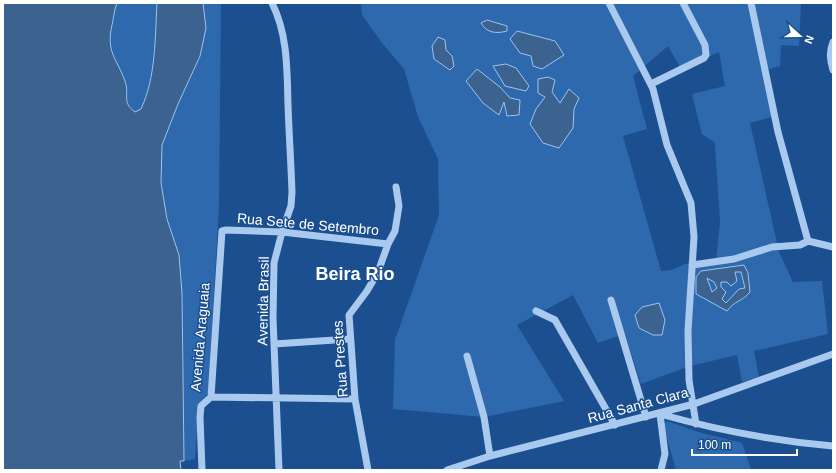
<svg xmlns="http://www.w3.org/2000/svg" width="836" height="473" font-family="Helvetica,sans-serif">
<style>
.green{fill:#2e69ad;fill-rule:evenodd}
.water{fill:#3c6290;stroke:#9cc4f0;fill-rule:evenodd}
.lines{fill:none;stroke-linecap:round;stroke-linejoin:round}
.minor{stroke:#a9c9ee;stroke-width:7}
.labels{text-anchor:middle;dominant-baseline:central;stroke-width:3;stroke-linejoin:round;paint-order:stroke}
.street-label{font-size:14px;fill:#fff;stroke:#1b4f8f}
.district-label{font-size:18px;font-weight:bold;fill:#fff;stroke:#1b4f8f}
</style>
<rect width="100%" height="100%" fill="#1b4f8f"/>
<path class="green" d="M117 3H157C155 38 156 77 141 109L135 112C121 101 130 95 125 81 116 57 106 52 112 25 114 17 114 10 117 3Z
M203 3H221L219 208 208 392 198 416 195 459 184 461 182 293 179 255 167 219 161 183 162 145 178 104 200 56Z
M361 3H801L799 46 781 45 780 66 766 70 775 116 750 123 779 252 793 282 822 281 828 334 754 351 759 377 742 382 737 355 690 366 641 384 625 334 598 343 573 295 517 325 564 401 484 417 393 409 395 340 439 215 438 159 418 117 404 69 382 43 362 15ZM668 46 681 69 719 52 725 86 692 94 702 134 715 143 720 222 716 261 685 264 671 270 661 271 623 136 647 129 633 76ZM500 87 510 98 503 102 499 115ZM552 92 560 103 579 98 574 109 573 128 536 109ZM744 265 750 292C742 302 735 300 727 311L696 294 701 271Z
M735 272H741L745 288 739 289 727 303 722 299 721 282H727Z
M707 278 714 282 717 289 712 292Z
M667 421 698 432 742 443 751 470H676L663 425Z"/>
<path class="water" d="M3 3H117C114 10 114 17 112 25 106 52 116 57 125 81 130 95 121 102 135 112L141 109C156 77 155 38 157 3H203L206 28 200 56 178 104 162 145 161 183 167 219 179 255 182 293 184 461H180L181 470H3Z
M487 20 507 26V31C496 34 487 33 481 23Z
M517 31 555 41 564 55 542 69 533 66 531 56 520 53 510 39Z
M438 37 445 40 446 50 452 56 454 66 450 70 434 59 432 46Z
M506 64 516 68 529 86 526 91 505 86 493 66Z
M477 69 500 87 510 98 520 100 519 115 507 116 504 102 499 115 483 103 466 81Z
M548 77 555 80 552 92 560 103 569 89 579 98 574 109 573 128 559 148 543 143 530 124 536 109 545 97 538 93V79Z
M744 265 748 273 750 292C742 302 735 300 727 311L696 294V277L701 271ZM735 272H741L745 288 739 289 726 303 722 299 726 292 721 287V282H727L731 286 737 281ZM707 278 714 282 717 288 712 292Z
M659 303 665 320 662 335H653L639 328 635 315 642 307Z"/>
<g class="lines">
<path class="minor" d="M272 3C288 35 287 71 288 105 289 134 291 163 292 192L291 206 282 232 274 263 273 318 279 470
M609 3 653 89 667 145 691 203 694 237 688 331 689 380 696 424
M751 3 778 132 808 241
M833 42C829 52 830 60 833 70
M651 84 704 58 706 55 705 45 683 3
M692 265 734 259 772 247 800 245 808 241 833 247
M611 300 646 417
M536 311 555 320 615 425
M274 344 350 339
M467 356 484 417 490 456
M211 397 355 399
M660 414C717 430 775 441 833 446
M660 414 665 454 661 470
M202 470 200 417 201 406 211 397 222 231 226 230 282 232 388 244
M368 470 355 399 349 315 367 291 378 272 388 244 395 231 399 206 396 187
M447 470 490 456 694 404 833 354"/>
</g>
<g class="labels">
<g class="street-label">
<text transform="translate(308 224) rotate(5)">Rua Sete de Setembro</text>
<text transform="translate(263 301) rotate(-89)">Avenida Brasil</text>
<text transform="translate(200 337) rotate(-85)">Avenida Araguaia</text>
<text transform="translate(340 359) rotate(-94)">Rua Prestes</text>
<text transform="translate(638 405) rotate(-15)">Rua Santa Clara</text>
</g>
<g class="district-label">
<text x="355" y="274">Beira Rio</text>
</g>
</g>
<rect width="836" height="473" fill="none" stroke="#ffffff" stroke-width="8"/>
<g transform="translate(800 36) rotate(111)" stroke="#1b4f8f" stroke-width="3" paint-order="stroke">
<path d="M0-3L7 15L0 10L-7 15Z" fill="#ffffff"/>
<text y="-6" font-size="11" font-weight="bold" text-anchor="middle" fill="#ffffff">N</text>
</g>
<path d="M692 449v6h105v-6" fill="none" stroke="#ffffff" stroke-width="2"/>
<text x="698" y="449" font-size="12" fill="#ffffff" stroke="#1b4f8f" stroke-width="3" paint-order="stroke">100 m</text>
</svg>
